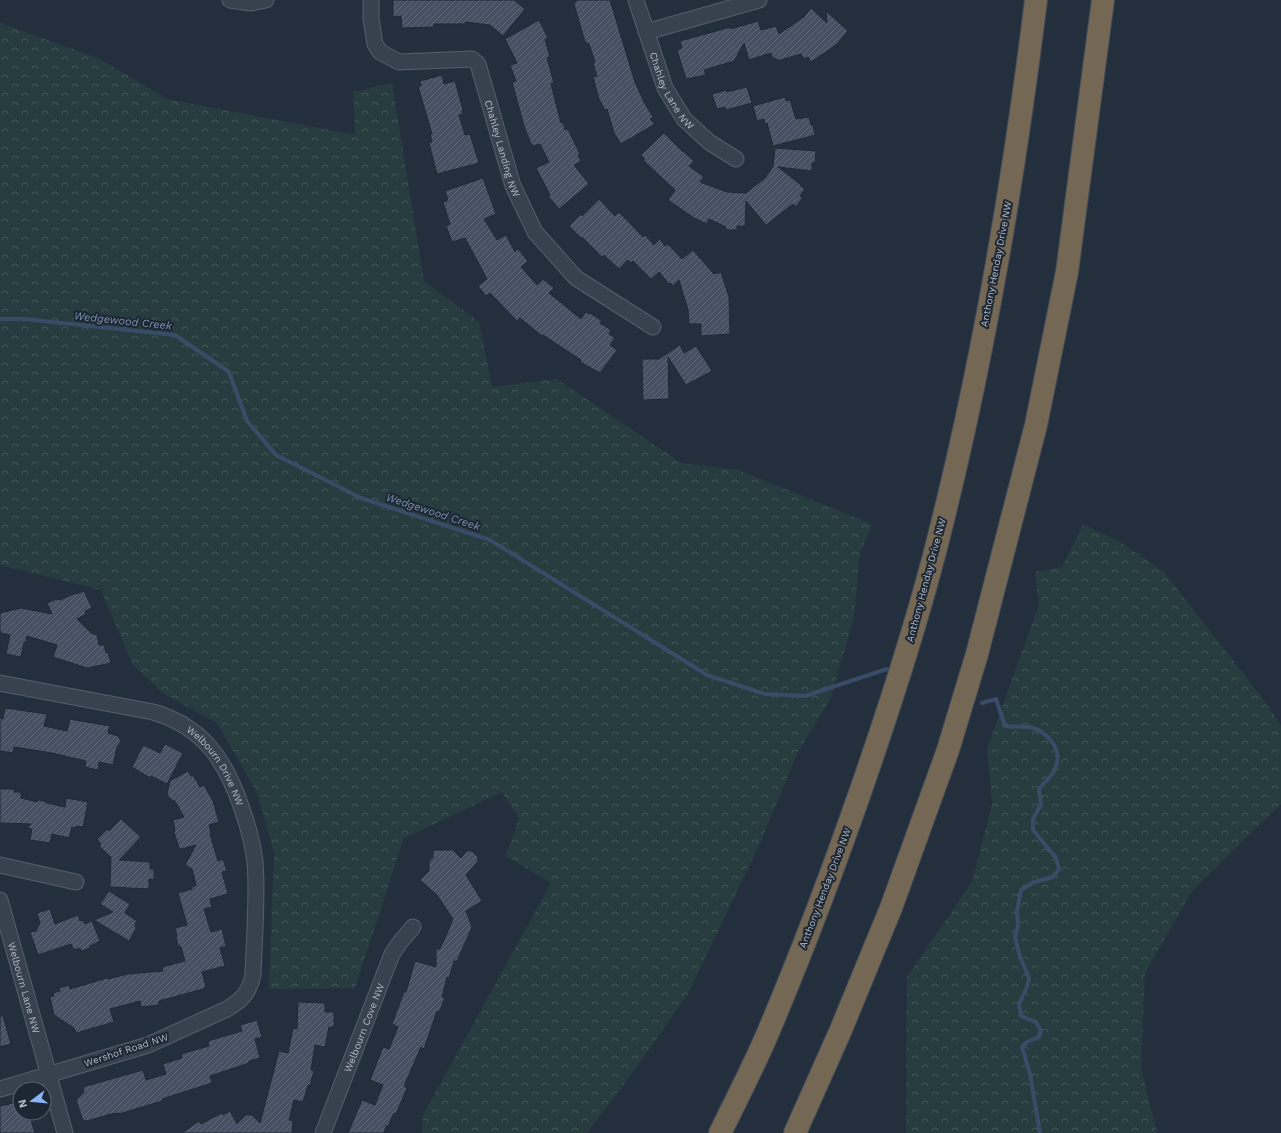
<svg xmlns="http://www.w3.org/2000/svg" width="1281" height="1133" font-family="'Work Sans',sans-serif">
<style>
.forest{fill:url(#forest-crowns)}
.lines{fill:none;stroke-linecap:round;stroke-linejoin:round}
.stream{stroke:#394c67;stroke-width:4}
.building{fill:url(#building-hatch);stroke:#1f2835}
.minor-casing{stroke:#565f6c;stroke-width:17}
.motorway-casing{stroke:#434c59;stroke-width:24}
.minor{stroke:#38414e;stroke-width:15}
.motorway{stroke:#746855;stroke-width:22}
.labels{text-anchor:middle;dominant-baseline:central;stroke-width:4;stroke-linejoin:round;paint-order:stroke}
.street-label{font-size:10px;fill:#b4bcc9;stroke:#1d2633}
.water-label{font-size:11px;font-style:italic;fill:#7c92b1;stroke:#1d2633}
</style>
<defs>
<pattern id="forest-crowns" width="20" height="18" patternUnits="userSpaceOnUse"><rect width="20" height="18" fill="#263c3f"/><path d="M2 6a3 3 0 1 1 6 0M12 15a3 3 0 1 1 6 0" fill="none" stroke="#435659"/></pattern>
<pattern id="building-hatch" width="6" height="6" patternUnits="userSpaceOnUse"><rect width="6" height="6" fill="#455162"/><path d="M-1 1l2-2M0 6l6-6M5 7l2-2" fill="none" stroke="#5d6877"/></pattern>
</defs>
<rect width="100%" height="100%" fill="#242f3e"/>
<path class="forest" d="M0 23 100 59 167 99 355 135 353 92 392 83 424 281 479 322 492 387 557 379 681 463 738 470 872 524 860 554 854 617 831 698 798 752 760 843 688 994 634 1071 587 1133H422L423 1115 551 883 506 856 519 818 502 792 404 838 355 988 269 989 274 853 257 793 217 723 164 694 133 665 101 590 0 565Z
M1083 525 1119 541 1164 572 1260 695 1281 725V804L1192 891 1145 973 1141 1068 1157 1133H906L907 977 972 882 992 804 987 749 1039 605 1035 572 1062 567Z"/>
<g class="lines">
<path class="stream" d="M0 319H24L175 335 229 372 247 421 276 455 361 498 490 540 707 675 765 694 805 696 887 669
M982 703 996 699 1005 726C1013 727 1027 726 1033 728 1050 734 1063 751 1055 769 1052 776 1044 783 1039 789L1041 805 1033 819V830L1056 858 1059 869 1053 877 1034 882 1021 890 1017 911 1018 925 1015 937 1020 957 1029 978 1027 987 1019 1004 1021 1016 1036 1022 1041 1031 1039 1037 1027 1042 1022 1047 1030 1074 1040 1133"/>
</g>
<path class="building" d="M393 0H514L525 9 503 36 490 25 465 22V24H434V27L402 28 401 16 393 17Z
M577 0H610L635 82 645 104 653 117 650 119 655 124 621 144 614 133 607 109 605 110 599 99 593 77 597 76 593 63 595 62 589 44 585 42 574 4Z
M811 8 827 23 826 11 848 31 836 45 811 62 808 57 804 59 801 54 777 61 776 58 773 59 771 53 749 60 744 43 734 61 704 70 706 75 686 79 677 50 682 48 680 41 731 27V29L758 21 761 30 776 26 779 34 804 17Z
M539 20 548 38 545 39 550 57 547 58 554 83 551 84 561 123 563 122 565 130 568 129 580 154 578 155 581 161 574 165 589 184 559 209 548 196 550 195 536 168 549 162 540 144 533 146 532 144H531L524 126 512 82 516 81 510 65 517 63 505 39Z
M442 75 444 84 455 81 463 110H462L463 114 459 115 465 135 470 134 479 163 437 174 429 143 432 142 430 134H432L418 86H421L420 81Z
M747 87 752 103 726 110 725 107 717 109 712 94 727 90V92Z
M785 97 786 101 790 100 796 119 809 117 811 125H813L815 135 773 146 767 123 765 124 764 119 757 121 753 106Z
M664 133 683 152V151L694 161 689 166 704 177 700 182 727 192 746 193 765 178 773 167 775 148 816 151 815 163H812V171L778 167 801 185V186L805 189 800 196 803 197 796 207 793 204 766 225 746 201 745 226H737V230H726V227L709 219 707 224 694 218 668 200 675 190 643 160 645 159 641 155Z
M483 178 496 214 484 219 497 240 506 235 515 252 518 249 528 261 521 267 537 285 543 279 554 288 549 293 581 319 586 312 589 314 590 313 602 321 600 323 611 330 609 334 615 338 610 345 617 350 600 373 580 362 581 360 543 335 542 336 520 318 517 321 490 293 486 296 478 286 487 279 465 238 452 242 446 226 450 224 443 202 447 201V199H448L445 191Z
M599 199 615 216 619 212 643 237 645 235 654 245 660 239 665 246 668 244 682 259 693 250 714 274 721 272 729 297 730 334 701 336V324H689L688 310 679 280 673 286 671 283 669 284 659 272 651 279 633 261 631 263 628 260 619 269 604 255 602 257 582 237 581 238 569 226 581 214 582 216Z
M680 345 684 353 696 346 712 371 686 385 668 357 669 399 643 400 642 359H659Z
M84 591 92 608 85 611 86 614 77 619 91 633 97 635 99 645H104L106 653 108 652 111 663 87 668 53 657 57 645 27 636 26 642H24L21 657 6 654 10 635 1 633V632L0 631V613L21 608 52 614 47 603 57 599 60 600 76 593V594Z
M5 708 47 714 44 726 67 731 70 719 110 726 108 733 118 736 121 741 119 745 117 747 113 765 99 762 98 770 85 767 86 761 52 753 14 747 13 753 0 751V718L3 719Z
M165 744 183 753 167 784 151 776 150 778 132 767 143 745 160 753Z
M188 771 191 776 193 775 200 787 204 785 213 801 219 822 209 825 211 833 210 834 218 861 223 859 227 871 222 872 228 894 210 899 212 907 204 909 211 932 222 929 226 946 220 948 225 966 202 972 206 987 203 989 159 1001V1005L141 1007 140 1001 110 1009 114 1022 76 1033 74 1028 54 1015 50 997 54 996 53 993 60 991 59 988 69 985 70 989 107 978 108 979 128 974 163 971 162 967 185 961 181 947 178 945 176 938 177 936 175 928 187 925 178 893 192 889V887L196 885 192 869 185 865 196 845 181 849 180 848H179L174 832 175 830 173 820 184 817 175 801 170 799 167 794 170 781Z
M0 789H14V792H21V798L37 802 39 800 44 801 47 803 65 807 66 798 88 802 83 827 76 826 75 828 72 827 69 838 52 834 50 843 30 840 32 829 27 828 31 824 0 823Z
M121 819 141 837 119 860 150 862V869H154V880L149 879V889L110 887 111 857 99 846 101 844 97 839 107 829 109 831Z
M433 850H453L461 858 467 851H472L478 857V861L466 875 482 901 466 911 472 927 457 961H454L449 978 447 977 442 997 445 998 439 1012 437 1011 424 1049 421 1047 404 1086 407 1088 396 1114 394 1113 388 1126H386L384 1133H348L362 1100 375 1105 383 1085 370 1080 383 1047 389 1049 398 1027 392 1024 404 992H406L415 961 436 967V949H440L442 943H443L453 919 437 895 420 880 429 871V862L433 857Z
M109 891 130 904 125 913 137 921 135 924 136 929 129 941 94 920 113 912 100 904Z
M50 909 55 924 78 915 80 921 83 920 85 924 92 921 100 941 90 946V948L81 951 80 948 74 950 71 944 38 955 30 932 36 931 40 923 37 913Z
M298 1002 325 1003V1012H334V1027H329L325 1047 315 1045 311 1070 314 1071 310 1085H308L303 1102 294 1100 289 1120 293 1121 292 1133H182L199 1121 201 1124 222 1113 223 1115 230 1111 237 1124 246 1115H252L260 1123 279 1051 288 1053 293 1028 297 1029Z
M0 1016H3L11 1044 0 1047Z
M257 1020 262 1037 255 1039 260 1058 249 1061V1063L210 1076 212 1083 162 1099V1101L119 1114V1113L111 1114 87 1121 86 1120 83 1121 76 1100 84 1092 83 1087 143 1070 146 1080 166 1074 163 1064 182 1058 181 1054 209 1046 208 1041 242 1031 240 1025Z
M14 1103 15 1109 20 1108V1113H29L35 1133H0V1106Z"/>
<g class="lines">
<g class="minor-casing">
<g id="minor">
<path d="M230 0 251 3 266 0"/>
<path id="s1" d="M371 0V19L375 44 380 52 399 62 472 59 478 64 513 186 535 232 576 278 653 327"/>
<path id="s2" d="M636 0 665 88 684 119 709 142 736 159"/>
<path d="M646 32 759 0"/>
<path id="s3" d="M0 683 153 712C204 727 226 761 242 809 248 826 253 844 255 862 258 898 254 938 253 975 249 993 242 1000 227 1009L148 1045 0 1089"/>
<path d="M0 865 76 882"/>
<path id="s4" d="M0 900 65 1133"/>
<path id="s5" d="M323 1133 392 954 401 941 413 927"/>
</g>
</g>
<g class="motorway-casing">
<path id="motorway" d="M720 1133C735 1103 750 1073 764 1042 800 958 832 873 862 787 891 703 919 618 940 532 984 357 1014 179 1036 0
M795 1133 840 1032 891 908 948 750 977 654 1036 425 1067 272 1103 0"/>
</g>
<use href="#minor" class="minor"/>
<use href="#motorway" class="motorway"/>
</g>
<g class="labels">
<g class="street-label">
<text stroke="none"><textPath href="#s2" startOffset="98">Chahley Lane NW</textPath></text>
<text stroke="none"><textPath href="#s1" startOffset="244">Chahley Landing NW</textPath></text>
<text transform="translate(996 264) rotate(-79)">Anthony Henday Drive NW</text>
<text transform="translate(926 580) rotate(-75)">Anthony Henday Drive NW</text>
<text stroke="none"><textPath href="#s3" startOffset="242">Welbourn Drive NW</textPath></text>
<text transform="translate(825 888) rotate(-69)">Anthony Henday Drive NW</text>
<text stroke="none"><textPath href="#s4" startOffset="91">Welbourn Lane NW</textPath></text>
<text stroke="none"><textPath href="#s5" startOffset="113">Welbourn Cove NW</textPath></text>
<text transform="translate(126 1050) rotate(-18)">Wershof Road NW</text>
</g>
<g class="water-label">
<text transform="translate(123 321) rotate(6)">Wedgewood Creek</text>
<text transform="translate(433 512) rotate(18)">Wedgewood Creek</text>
</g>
</g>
<g transform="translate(32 1101) rotate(254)"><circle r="19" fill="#1d2633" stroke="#59626f"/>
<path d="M0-3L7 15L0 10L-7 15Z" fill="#8ab4f8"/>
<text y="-6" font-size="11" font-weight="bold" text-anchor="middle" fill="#b4bcc9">N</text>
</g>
</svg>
